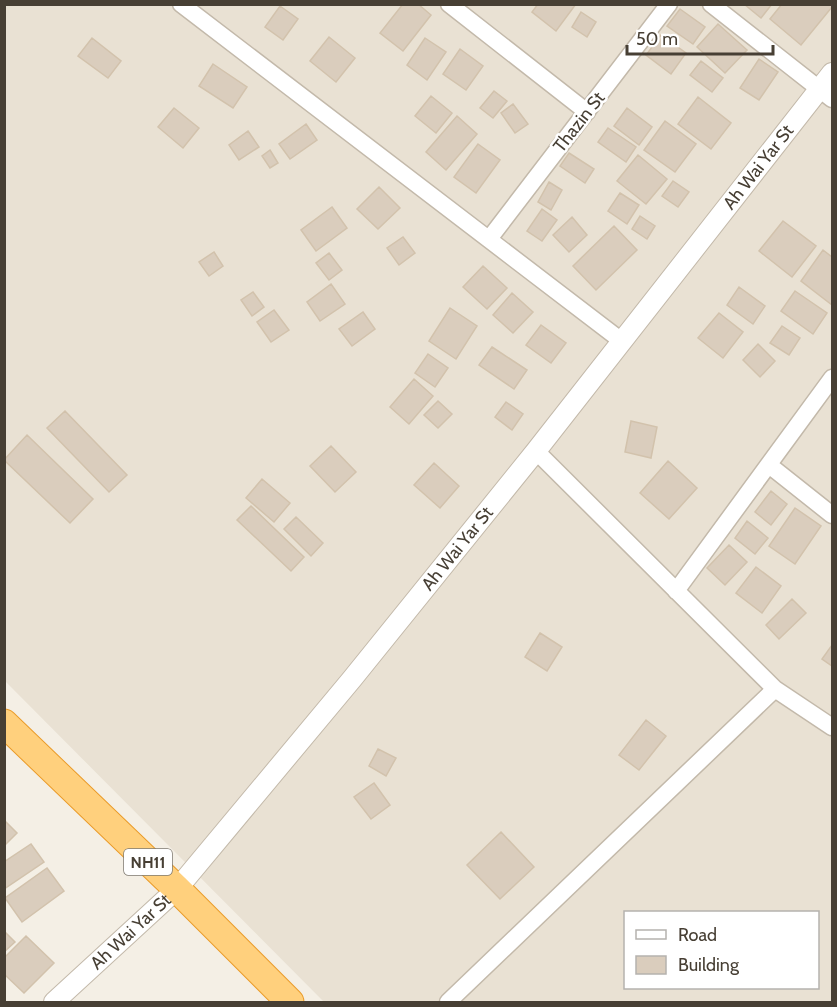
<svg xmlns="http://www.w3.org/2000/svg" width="837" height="1007" font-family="Cabin,sans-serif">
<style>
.residential{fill:#e9e1d3;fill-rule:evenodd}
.building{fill:#dacdbd;stroke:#d2c2ac;stroke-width:1.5}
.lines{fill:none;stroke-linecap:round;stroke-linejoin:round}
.minor-casing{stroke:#c3b9aa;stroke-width:19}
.tertiary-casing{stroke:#c3b9aa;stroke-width:22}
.trunk-casing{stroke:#ea9b29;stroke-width:29}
.minor{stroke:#fff;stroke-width:16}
.tertiary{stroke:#fff;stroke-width:20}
.trunk{stroke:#ffd07d;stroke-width:27}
.labels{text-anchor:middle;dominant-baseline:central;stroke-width:5;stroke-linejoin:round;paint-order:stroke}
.shield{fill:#fff;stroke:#7e7971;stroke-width:1.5}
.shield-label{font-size:16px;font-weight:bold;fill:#473f34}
.street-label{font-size:18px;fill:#473f34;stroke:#fff}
</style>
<rect width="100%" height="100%" fill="#f4efe5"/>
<path class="residential" d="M4 5H832V1002H324L5 681ZM626 912H818V988H626Z"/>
<path class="building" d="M403 4H418L431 15 403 51 380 33Z
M538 4H576L556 31 532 12Z
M744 4H772L761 18Z
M782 4H832V7L801 45 770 19Z
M280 6 298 19 283 40 265 27Z
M680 9 705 27 693 44 667 26Z
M581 12 596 22 587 37 572 27Z
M718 24 747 50 725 73 697 47Z
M661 35 686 53 671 74 646 55Z
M329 37 355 58 336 82 310 61Z
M92 38 121 61 108 78 78 56Z
M425 38 446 52 427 80 407 65Z
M460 49 483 66 466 90 443 74Z
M759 59 778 72 759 100 740 88Z
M701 61 723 78 712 92 690 75Z
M213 64 247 87 233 108 199 86Z
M494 91 507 101 493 118 480 108Z
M431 96 452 113 436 133 415 116Z
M698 97 731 123 711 149 678 124Z
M513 104 528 124 515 133 501 113Z
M174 108 199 128 183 148 158 127Z
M627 108 652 127 639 145 614 126Z
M457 116 477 134 446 170 426 152Z
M665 121 696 144 675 172 644 150Z
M306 124 317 140 290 159 279 144Z
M608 128 636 147 626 162 598 142Z
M248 131 259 147 239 160 229 145Z
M478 144 500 160 476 193 454 177Z
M270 150 278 163 270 168 262 156Z
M569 153 594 169 585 183 560 166Z
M638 155 667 179 646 204 617 181Z
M673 181 689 192 678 207 662 196Z
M549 182 562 190 551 210 538 202Z
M379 187 400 208 378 229 357 209Z
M620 193 639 205 627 224 608 211Z
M332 207 347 228 316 251 301 230Z
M542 209 557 220 542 241 527 231Z
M640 216 655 226 647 239 632 229Z
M572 217 587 235 569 252 553 235Z
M783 221 816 246 792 277 759 251Z
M614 226 637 250 596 290 573 266Z
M403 237 415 253 399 265 387 248Z
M823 250 832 257V305L801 281Z
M214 252 223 266 209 276 199 262Z
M329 253 342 270 329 280 316 263Z
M483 266 507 288 487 309 463 287Z
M331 284 345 304 320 321 307 302Z
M739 287 765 306 753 324 727 305Z
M795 291 827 313 813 334 781 311Z
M253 292 264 307 252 316 241 300Z
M512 293 533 312 513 333 493 315Z
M450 308 477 326 456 359 429 341Z
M274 310 289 330 271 342 257 322Z
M363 312 375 329 352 346 339 329Z
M719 313 743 332 723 358 698 338Z
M541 325 566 343 551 363 526 345Z
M782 326 800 338 789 355 770 343Z
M758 344 775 361 760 377 743 360Z
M492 347 527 370 514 389 479 365Z
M428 354 448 368 435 387 415 373Z
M414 379 433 396 409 424 390 407Z
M438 401 452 414 438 428 424 415Z
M506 402 523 414 512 430 495 417Z
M65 411 127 475 109 492 47 428Z
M631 421 657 427 651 458 625 452Z
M27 435 93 499 70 523 4 460Z
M331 446 356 472 335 492 310 466Z
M668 461 697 488 669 519 640 493Z
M434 463 459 486 440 508 414 485Z
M262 479 290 503 274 522 246 498Z
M771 491 787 504 771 525 755 512Z
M251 506 304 557 291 571 237 520Z
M795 508 821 526 795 564 769 546Z
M296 517 323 543 311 556 284 529Z
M747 521 768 538 755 554 735 538Z
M729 545 747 562 725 585 707 568Z
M756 567 781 586 762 613 736 593Z
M792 599 806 613 779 639 766 625Z
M540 633 562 647 547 671 525 657Z
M832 645V666L822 659Z
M646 720 666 736 639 770 619 755Z
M378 749 396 758 386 776 369 766Z
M374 783 390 805 371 819 354 797Z
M4 820 17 833 4 846Z
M501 832 534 867 500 899 467 865Z
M31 844 44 862 4 889V862Z
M47 868 64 891 22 922 5 898Z
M4 931 15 942 4 952Z
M26 936 54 963 24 993 4 974V958Z"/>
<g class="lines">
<g class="minor-casing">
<path id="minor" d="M181 4 623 342
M449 4 587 112
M711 4 832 99
M489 239 669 4
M536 451 775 689 832 727
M769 465 832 515
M676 591 832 378
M448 1002 775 689"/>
</g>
<g class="tertiary-casing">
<g id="tertiary">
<path id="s1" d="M54 1002 177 889 352 679 536 451 832 73"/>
</g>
</g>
<g class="trunk-casing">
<path id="trunk" d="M4 723 177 889 290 1002"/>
</g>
<use href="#minor" class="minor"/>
<use href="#tertiary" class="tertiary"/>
<use href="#trunk" class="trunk"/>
</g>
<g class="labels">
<rect class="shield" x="124" y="849" width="48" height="26" rx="4.5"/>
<g class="shield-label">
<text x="148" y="862">NH11</text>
</g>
<g class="street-label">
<text transform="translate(579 122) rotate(-52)">Thazin St</text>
<text stroke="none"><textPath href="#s1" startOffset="1094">Ah Wai Yar St</textPath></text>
<text stroke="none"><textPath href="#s1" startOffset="608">Ah Wai Yar St</textPath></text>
<text stroke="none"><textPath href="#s1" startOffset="104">Ah Wai Yar St</textPath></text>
</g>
</g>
<rect width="837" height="1007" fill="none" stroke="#473f34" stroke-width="12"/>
<rect x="624" y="911" width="195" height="78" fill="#ffffff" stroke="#b5b2ae" stroke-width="1.5"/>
<rect x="636" y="930" width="30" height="9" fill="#ffffff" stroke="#b5b2ae" stroke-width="1.5"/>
<text x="678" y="941" font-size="18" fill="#473f34">Road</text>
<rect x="636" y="956" width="30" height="18" fill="#dacdbd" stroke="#b5b2ae" stroke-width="1.5"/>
<text x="678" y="971" font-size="18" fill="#473f34">Building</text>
<path d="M627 45v9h146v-9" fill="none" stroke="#473f34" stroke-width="3"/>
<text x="636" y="45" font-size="18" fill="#473f34" stroke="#ffffff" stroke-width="4.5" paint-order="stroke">50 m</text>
</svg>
